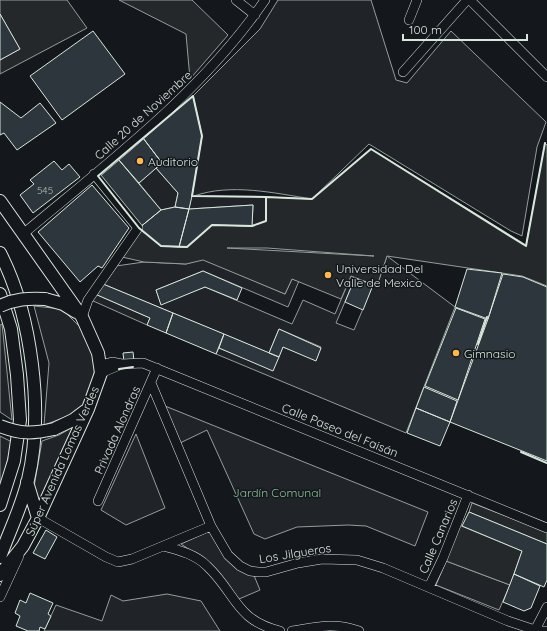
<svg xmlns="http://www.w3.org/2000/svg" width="547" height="631" font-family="Quicksand,sans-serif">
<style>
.green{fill:#202428;stroke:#939e99}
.parking{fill:#24282b;stroke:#939e99;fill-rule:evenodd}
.building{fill:#2c363c;stroke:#d8e6dc}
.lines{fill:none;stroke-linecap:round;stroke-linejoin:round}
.minor-casing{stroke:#d8e6dc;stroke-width:10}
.major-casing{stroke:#d8e6dc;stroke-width:14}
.minor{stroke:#14181c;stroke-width:9}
.major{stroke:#14181c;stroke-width:12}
.major-bridge-casing{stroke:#d8e6dc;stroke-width:14;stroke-linecap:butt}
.major-bridge{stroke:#14181c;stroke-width:12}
.wall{stroke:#d8e6dc;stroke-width:2}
.poi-dot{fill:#ffb74d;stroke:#14181c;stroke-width:1.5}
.labels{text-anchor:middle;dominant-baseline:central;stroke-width:3;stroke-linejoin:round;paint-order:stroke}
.number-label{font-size:10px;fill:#adbab4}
.street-label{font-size:12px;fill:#d8e6dc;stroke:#14181c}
.poi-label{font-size:12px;fill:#d8e6dc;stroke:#14181c;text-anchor:start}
.park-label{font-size:12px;fill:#8ac095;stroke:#14181c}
</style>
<rect width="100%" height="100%" fill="#14181c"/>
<path class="green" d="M278 0H371L396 80 407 83 451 31 546 122 537 147 522 236 511 231 369 144 312 199C274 193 231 183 194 196L266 197V221L252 226 253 205 189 209 202 136 193 96 260 29Z
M156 168 178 193 175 207 161 210 139 183Z
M387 256 455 307 406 433 216 354 219 348 273 370 283 347 316 360 321 347 279 329 269 353 103 284 116 266 144 262 186 264 203 259 285 294 292 279 299 281 288 307 203 271 156 290 161 304 205 287 292 324 303 300 335 314 351 276 355 278 336 323 354 330 373 285 377 286Z
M95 294 150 318 147 325 91 300Z
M34 306 62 309 82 329 95 355 94 379 85 404 71 415 44 425 49 363Z
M2 324 12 420 0 412V325Z
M165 406 428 512 415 546 366 526 348 525 297 527 265 539 254 534 207 430 180 443Z
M73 427 38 503 34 487 42 441 59 435Z
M136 434 165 508 126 525 101 510Z
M0 436 12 442 0 490Z
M212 530 221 547 253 573 260 590 239 599 199 556 181 544Z
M446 561 510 585 499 610 436 585Z
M167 594 201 601 220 631H44L56 605 102 621 111 595 123 601Z"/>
<path class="parking" d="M0 0H67L87 28 0 74V60L20 49 0 14Z
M119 0H192L228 35 190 79 186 34Z
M545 143 547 145V286L522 276 387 256 377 286 351 276 341 299 292 279 285 294 203 260 186 264 144 262 122 257 139 228 161 246 187 247 212 225 252 226 266 221V197L312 199 371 149 526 245ZM227 248H267L374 256Z
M472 503 547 532V544L469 512Z
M459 525 522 551 510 585 446 561Z"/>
<path class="building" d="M0 14 20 49 0 60Z
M93 31 125 74 62 120 30 76Z
M193 96 202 136 192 196 189 209 175 207 178 193 156 168 162 163 143 138Z
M0 102 21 118 40 103 56 123 17 150 4 133 0 135Z
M143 138 162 163 139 183 118 159Z
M118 159 161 210 139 228 98 176Z
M54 161 62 170 69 164 80 177 33 213 20 195 34 184 30 180Z
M92 185 129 228 102 268 98 266 80 282 38 232Z
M253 205 252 226 212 225 187 247H179L189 209Z
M175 207 189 209 179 247 161 246 139 228 161 210Z
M467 269 502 273 488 319 455 307Z
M203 271 242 288 237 300 205 287 161 305 156 290Z
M503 274 523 277 547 287V461L450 422 488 319Z
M355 278 373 285 363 310 345 302Z
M103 284 173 313 166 333 147 325 150 318 95 294Z
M456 308 485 319 458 400 425 386Z
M173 313 224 334 216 354 166 333Z
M279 329 321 348 316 361 283 347 279 357 269 353Z
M224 334 279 357 273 371 219 348Z
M133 352 134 361 124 362 123 353Z
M424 387 457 401 450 422 416 408Z
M416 408 450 422 440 446 407 433Z
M469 512 547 544V580L544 587 514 574 522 551 462 526Z
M46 530 57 537 45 559 33 553Z
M514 574 540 586 531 608 524 611 503 602Z
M30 593 53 603 48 614 51 616 45 629 40 627 39 631H28L16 626 20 616 15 613 20 600 26 603Z"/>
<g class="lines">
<g class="minor-casing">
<path id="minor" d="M236 0 255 15
M470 0 547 77
M409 20 417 0
M403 72 467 0
M23 234C109 162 201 93 265 0
M82 317 88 300 138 228 94 174
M101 365 112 362 122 364
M101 373 122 364 143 363 547 528
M151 383 211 526 228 555 240 566 250 571 258 572H266L298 563 322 559 357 560 383 568 508 621 535 630 546 631
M98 501 157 368
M38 518 106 557 118 562 132 559 211 526
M163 546C178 550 195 554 207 566 236 593 235 620 280 631
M429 587 443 558 468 495
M0 597 19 556
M535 630 547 607
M292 631C317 627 334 622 359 631"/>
</g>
<g class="major-casing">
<path id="major" d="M0 201 82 317 98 353 101 373 88 409 38 518 23 546 0 575
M0 253C32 315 44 413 28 480 22 506 9 532 0 557
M0 294 11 329 17 375 20 420 14 461 0 505
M45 299 63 304 76 312
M54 429 73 420 85 411
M27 482 38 518"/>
</g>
<use href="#minor" class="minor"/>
<use href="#major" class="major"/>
<g class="major-bridge-casing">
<path id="major-bridge" d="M0 306C15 299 28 298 45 299
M0 426C21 434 32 434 54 429"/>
</g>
<use href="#major-bridge" class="major-bridge"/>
<path class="wall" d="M193 96 202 136 192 196 266 197V221L252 226 212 225 187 247 161 246 139 228 98 176Z
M266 197 312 199 371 149 526 246 545 143
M478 344 487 317
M119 369 133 367
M521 452 547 463"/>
</g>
<g class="poi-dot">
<circle cx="140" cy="161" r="4"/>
<circle cx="328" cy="275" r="4"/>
<circle cx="456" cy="353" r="4"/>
</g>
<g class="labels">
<g class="number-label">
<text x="45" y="190">545</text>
</g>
<g class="street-label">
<text transform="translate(143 115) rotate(-42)">Calle 20 de Noviembre</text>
<text transform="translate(117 430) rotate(-66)">Privada Alondras</text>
<text transform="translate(340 430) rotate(22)">Calle Paseo del Faisán</text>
<text transform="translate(62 461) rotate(-66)">Súper Avenida Lomas Verdes</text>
<text transform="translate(438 536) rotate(-67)">Calle Canarios</text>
<text transform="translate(295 553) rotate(-9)">Los Jilgueros</text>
</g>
<g class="poi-label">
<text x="148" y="161">Auditorio</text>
<text x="336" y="268">Universidad Del<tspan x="336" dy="14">Valle de Mexico</tspan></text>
<text x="464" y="353">Gimnasio</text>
</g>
<g class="park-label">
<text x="277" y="492">Jardín Comunal</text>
</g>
</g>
<path d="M403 34v6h124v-6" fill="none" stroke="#d8e6dc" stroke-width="2"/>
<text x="409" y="34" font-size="12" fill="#d8e6dc" stroke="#14181c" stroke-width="3" paint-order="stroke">100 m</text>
</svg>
